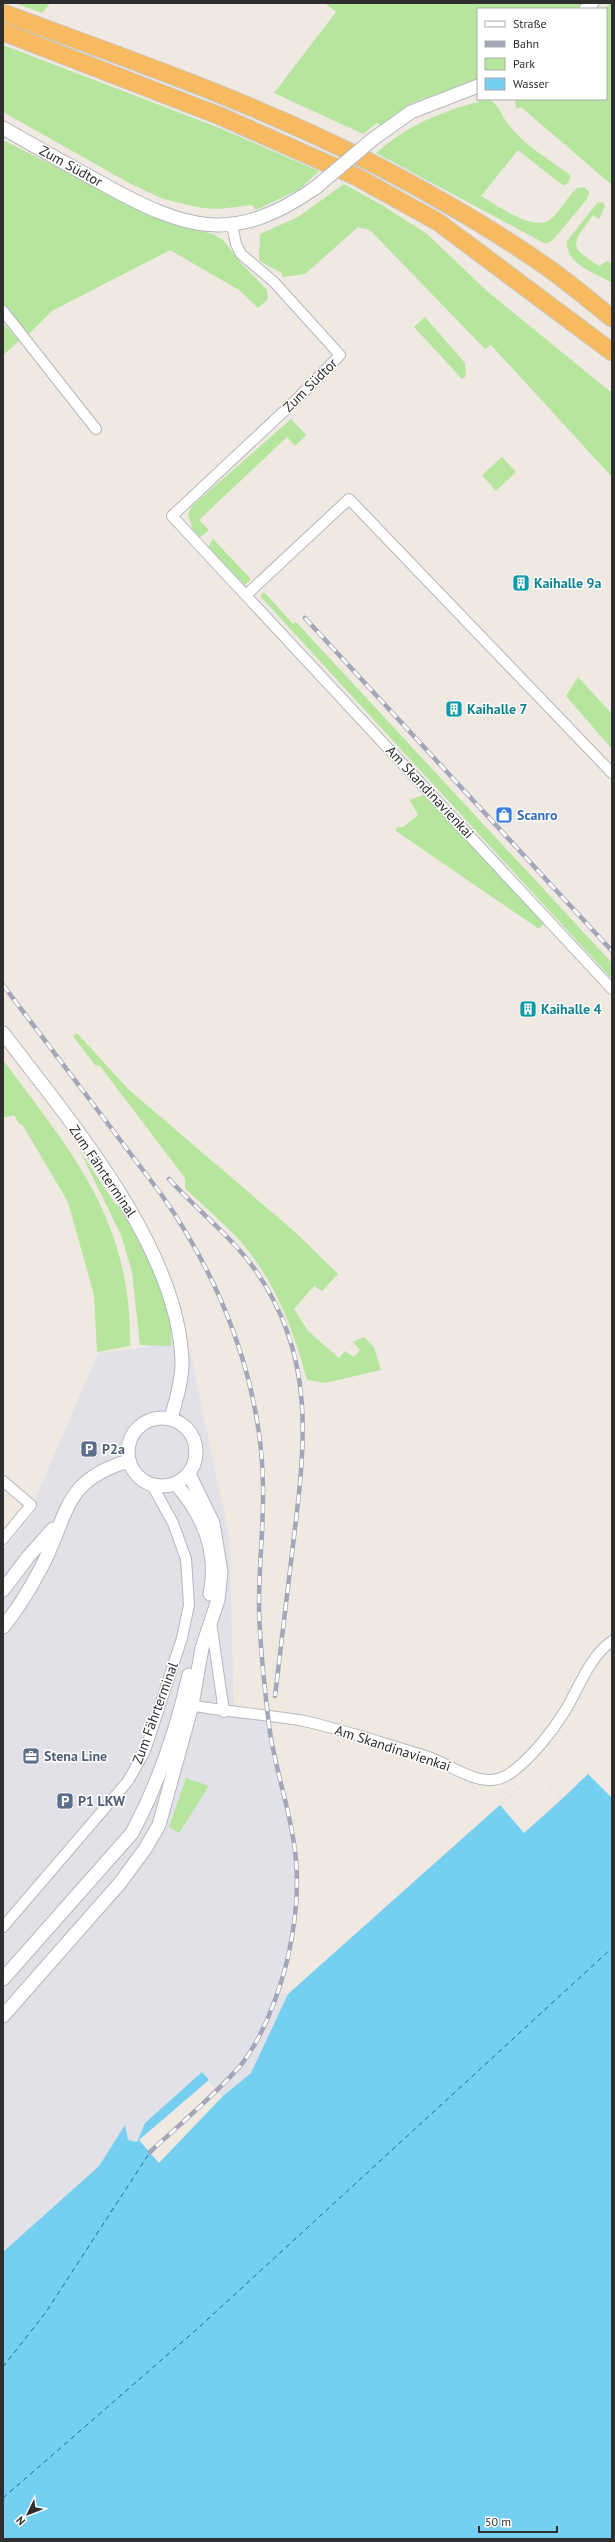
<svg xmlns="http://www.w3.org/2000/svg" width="615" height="2542" font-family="'PT Sans',sans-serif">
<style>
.industrial{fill:#e3e1e8}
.green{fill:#b6e59e}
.water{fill:#75cff0}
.pier{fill:#efe9e1}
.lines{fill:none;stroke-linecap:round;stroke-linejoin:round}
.ferry{stroke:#0d6fa3;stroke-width:1;stroke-dasharray:5 4;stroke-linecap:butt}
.minor-casing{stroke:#b4b7c1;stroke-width:12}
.tertiary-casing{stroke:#b4b7c1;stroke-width:15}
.trunk-casing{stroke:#c9c9c9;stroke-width:19}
.minor{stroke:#fff;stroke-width:10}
.tertiary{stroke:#fff;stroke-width:13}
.trunk{stroke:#f8ba60;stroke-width:17}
.rail-casing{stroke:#a3a6b8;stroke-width:4.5}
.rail{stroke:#fff;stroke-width:3;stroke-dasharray:9;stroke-linecap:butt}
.tertiary-bridge-casing{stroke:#b4b7c1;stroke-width:15;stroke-linecap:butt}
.tertiary-bridge{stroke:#fff;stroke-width:13}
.labels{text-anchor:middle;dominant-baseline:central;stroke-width:3;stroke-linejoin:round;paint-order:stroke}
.street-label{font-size:14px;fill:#2e2e2e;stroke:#fff}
.culture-label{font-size:14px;font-weight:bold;fill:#0d838f;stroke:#fff;text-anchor:start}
.shop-label{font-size:14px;font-weight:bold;fill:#366cbe;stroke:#fff;text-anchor:start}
.service-label{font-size:14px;font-weight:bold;fill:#4e5e75;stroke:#fff;text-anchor:start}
</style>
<rect width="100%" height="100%" fill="#efe9e1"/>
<path class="industrial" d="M187 1338 229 1535 234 1713 268 1719 295 1846 296 1898 294 1922 288 1958 278 1992 288 1994 251 2073 223 2096 137 2142 128 2140 125 2125 99 2165 3 2252V1550L35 1512 38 1506 33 1504 98 1353 148 1347 149 1344 171 1346 172 1340Z"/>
<path class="green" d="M15 3H48L49 5 42 13Z
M325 3H584L578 9H478V79L412 103 380 125 377 123 363 134 274 93 336 12Z
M610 3H612V185L521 107 516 109 515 99H606V9H604Z
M3 45 217 127 319 171 300 189 256 210 252 205 219 209 202 208 163 199 131 184 3 112Z
M487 99C500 104 501 116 509 125 524 145 550 160 570 175V179L566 185 561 184 518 150 481 196C497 205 534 233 551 219 561 210 567 197 577 188L584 187 589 192 587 199 553 240 546 244 376 153C412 122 442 112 487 99Z
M3 140 165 222 213 234 223 240 240 262 267 290 268 299 258 308 239 290 170 250 52 311 29 334 3 306Z
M344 184 382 205 427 234 488 292 612 393V477L491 345 485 349 370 230 358 227 305 274 282 277V273L261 262 259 259 260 234 298 217Z
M603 202 605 206 599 219 593 215C573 244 566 245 599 266L607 261 612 263V283C595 273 565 264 567 241L597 203Z
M425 317 465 363 466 376 462 379 414 327Z
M3 323 19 341 3 355Z
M291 419 306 435 295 446 287 437 199 520 209 530 200 537 193 530 188 514 192 506Z
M502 457 516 472 496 491 482 475Z
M213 539 251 579 245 585 208 547Z
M264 592 293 624 296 622 612 963V979L260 596Z
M578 677 612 714V749L566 696Z
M430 792 547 920 539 929 396 831 397 827H403L418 815 410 800Z
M77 1033 128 1089 295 1232 338 1274 322 1291 314 1286 294 1309 308 1331 339 1358 345 1351 354 1357 360 1350 353 1342 364 1337 374 1347 381 1370 325 1383 307 1380C295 1335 279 1291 250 1253 236 1233 204 1207 185 1188V1178L100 1066 95 1065 73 1036Z
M3 1060C73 1154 132 1221 130 1346L97 1352 94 1295 68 1202 22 1124 20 1125 14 1115 3 1118Z
M80 1151 116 1205 118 1204C138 1239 176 1306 171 1346L140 1345 132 1272 121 1235Z
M186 1778 209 1786 179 1833 169 1827Z"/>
<path class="water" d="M537 1772 562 1799 588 1774 612 1798V2539H3V2252L99 2166 125 2125 128 2140 137 2142 145 2123 202 2072 223 2096 251 2073 288 1994Z"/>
<path class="pier" d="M537 1772 562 1799 524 1833 500 1805Z
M209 2080 223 2096 159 2163 139 2140Z"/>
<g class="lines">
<path class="ferry" d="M3 2367 46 2312 150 2152
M3 2498 196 2330 612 1948"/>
<g class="minor-casing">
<path id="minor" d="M232 225 236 244 241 254 274 282 340 355 296 400 172 516 612 989
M3 311 96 429
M246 595 349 499 612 773
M3 1481 31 1505 3 1539
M211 1622 224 1712
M185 1704C224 1712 264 1714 304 1721 345 1730 385 1744 426 1756 454 1765 484 1794 512 1772 532 1757 552 1732 565 1711 579 1688 589 1657 612 1641
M3 1927 128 1781 145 1751 182 1638 189 1605 186 1559 173 1523 152 1485"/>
</g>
<g class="tertiary-casing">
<path id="tertiary" d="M586 9 592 3
M3 128C36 147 70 166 103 184 186 230 233 245 315 188
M373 139 411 112 478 86
M3 1033C69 1120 179 1248 182 1362 182 1381 176 1400 171 1418
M128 1452a34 34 0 1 1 68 0a34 34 0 1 1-68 0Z
M176 1484C202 1514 219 1552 210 1594
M3 1590 28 1557 53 1529
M3 1627C18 1609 30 1589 41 1568 69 1515 62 1480 129 1461
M3 1979 132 1833C158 1784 177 1729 189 1675
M3 2016 120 1883 145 1849 159 1825 192 1705 202 1648 218 1600 221 1572 213 1523 189 1474"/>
</g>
<g class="trunk-casing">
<path id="trunk" d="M3 13C125 58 250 101 366 160 426 191 486 225 541 263 566 280 589 300 612 318
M3 32 220 116 355 176 438 222 612 352"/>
</g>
<use href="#minor" class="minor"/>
<use href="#tertiary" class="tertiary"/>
<use href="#trunk" class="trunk"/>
<g class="rail-casing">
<path id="rail" d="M305 618 612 951
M3 985 161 1194C220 1278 261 1380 263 1484 264 1523 259 1563 259 1603 259 1641 264 1680 268 1717 272 1760 288 1801 294 1844 300 1881 296 1921 288 1957 280 1991 262 2040 240 2066 213 2097 180 2124 150 2152
M169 1179C197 1210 232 1237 256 1271 317 1359 305 1446 293 1545 287 1596 281 1646 275 1696"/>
</g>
<use href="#rail" class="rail"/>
<g class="tertiary-bridge-casing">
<path id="tertiary-bridge" d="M315 188 373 139"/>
</g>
<use href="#tertiary-bridge" class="tertiary-bridge"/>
</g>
<defs>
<g id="building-square" transform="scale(0.9)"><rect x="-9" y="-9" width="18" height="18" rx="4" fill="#0f9aa8" stroke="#fff"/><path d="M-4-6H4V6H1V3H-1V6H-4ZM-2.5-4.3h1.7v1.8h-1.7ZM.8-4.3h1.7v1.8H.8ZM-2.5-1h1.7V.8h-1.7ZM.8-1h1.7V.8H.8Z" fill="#fff"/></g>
<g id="shop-square" transform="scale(0.9)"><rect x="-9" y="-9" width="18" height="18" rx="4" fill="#3f7fe0" stroke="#fff"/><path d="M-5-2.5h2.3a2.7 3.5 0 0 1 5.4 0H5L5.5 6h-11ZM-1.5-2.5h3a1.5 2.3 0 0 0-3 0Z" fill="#fff"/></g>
<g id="parking-square" transform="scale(0.9)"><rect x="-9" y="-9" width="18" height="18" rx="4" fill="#5c6f8a" stroke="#fff"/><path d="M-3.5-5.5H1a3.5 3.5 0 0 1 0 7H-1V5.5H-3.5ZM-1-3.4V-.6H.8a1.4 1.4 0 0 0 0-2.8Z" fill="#fff"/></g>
<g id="office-square" transform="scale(0.9)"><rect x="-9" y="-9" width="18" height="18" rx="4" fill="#5c6f8a" stroke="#fff"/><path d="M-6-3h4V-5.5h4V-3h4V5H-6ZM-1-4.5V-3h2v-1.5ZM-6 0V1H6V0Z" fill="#fff"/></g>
</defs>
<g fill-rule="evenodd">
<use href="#building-square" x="521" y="583"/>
<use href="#building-square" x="454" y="709"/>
<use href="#shop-square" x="504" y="815"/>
<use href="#building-square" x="528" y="1009"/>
<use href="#parking-square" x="89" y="1449"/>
<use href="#office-square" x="31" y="1756"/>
<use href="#parking-square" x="65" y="1801"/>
</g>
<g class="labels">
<g class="street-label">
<text transform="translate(71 166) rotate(29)">Zum Südtor</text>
<text transform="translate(310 385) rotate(-45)">Zum Südtor</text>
<text transform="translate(430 792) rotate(47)">Am Skandinavienkai</text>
<text transform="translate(103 1171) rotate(56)">Zum Fährterminal</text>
<text transform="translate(155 1713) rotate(-70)">Zum Fährterminal</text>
<text transform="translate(393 1748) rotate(18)">Am Skandinavienkai</text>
</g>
<g class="culture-label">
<text x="534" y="583">Kaihalle 9a</text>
<text x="467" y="709">Kaihalle 7</text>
<text x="541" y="1009">Kaihalle 4</text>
</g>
<g class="shop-label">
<text x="517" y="815">Scanro</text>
</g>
<g class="service-label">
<text x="102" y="1449">P2a</text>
<text x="44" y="1756">Stena Line</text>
<text x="78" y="1801">P1 LKW</text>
</g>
</g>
<rect width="615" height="2542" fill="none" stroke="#2e2e2e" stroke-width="8"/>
<rect x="477" y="8" width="130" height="92" fill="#ffffff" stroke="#ababab"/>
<rect x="485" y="21" width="20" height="6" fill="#ffffff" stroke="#ababab"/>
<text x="513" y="28" font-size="12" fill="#2e2e2e">Straße</text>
<rect x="485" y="41" width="20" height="6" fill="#a3a6b8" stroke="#ababab"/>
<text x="513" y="48" font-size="12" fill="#2e2e2e">Bahn</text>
<rect x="485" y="58" width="20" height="12" fill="#b6e59e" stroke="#ababab"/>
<text x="513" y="68" font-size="12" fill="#2e2e2e">Park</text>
<rect x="485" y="78" width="20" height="12" fill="#75cff0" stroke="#ababab"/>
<text x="513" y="88" font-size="12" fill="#2e2e2e">Wasser</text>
<g transform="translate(28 2514) rotate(227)" stroke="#ffffff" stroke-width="3" paint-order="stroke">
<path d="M0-3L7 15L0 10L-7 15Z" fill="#2e2e2e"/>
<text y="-6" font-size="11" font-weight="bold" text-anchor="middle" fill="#2e2e2e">N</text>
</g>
<path d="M479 2526v6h78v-6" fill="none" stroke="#2e2e2e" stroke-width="2"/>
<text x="485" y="2526" font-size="12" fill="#2e2e2e" stroke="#ffffff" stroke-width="3" paint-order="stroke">50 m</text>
</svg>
